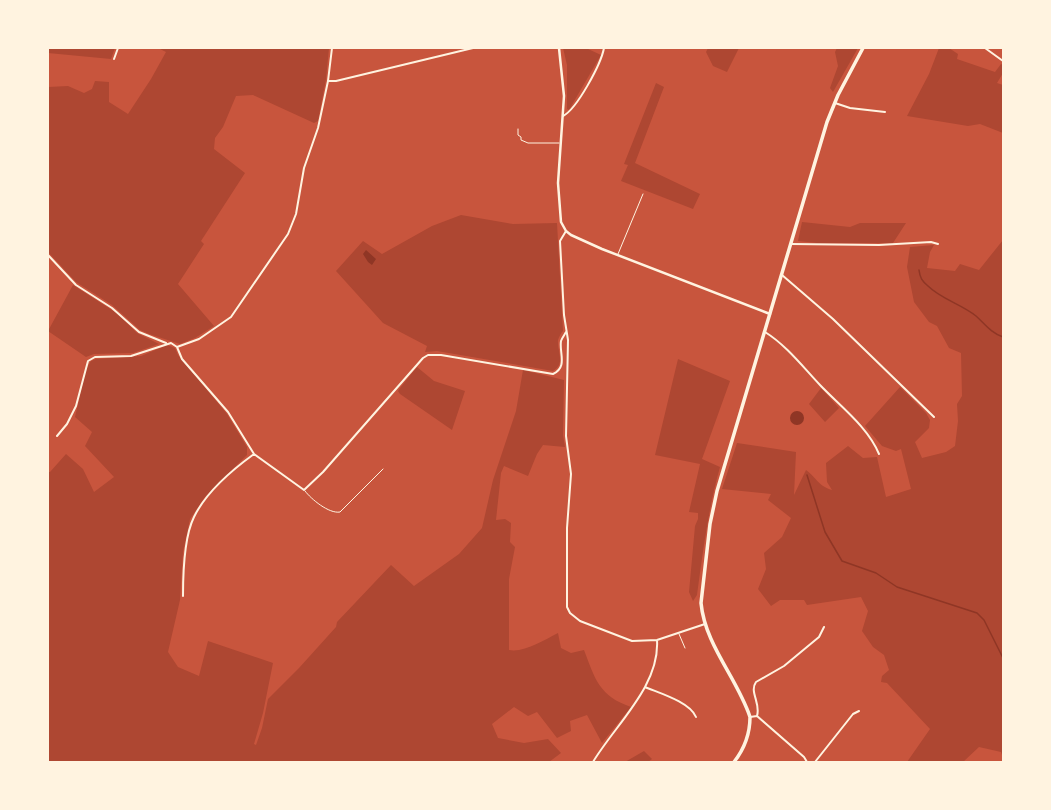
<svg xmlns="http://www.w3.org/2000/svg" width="1051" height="810" font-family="'Source Sans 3',sans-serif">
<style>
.green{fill:#ae4732}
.water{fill:#8f3625}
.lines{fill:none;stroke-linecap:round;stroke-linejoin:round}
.stream{stroke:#8f3625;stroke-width:1.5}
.service{stroke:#fff3e0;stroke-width:1}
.minor{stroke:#fff3e0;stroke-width:2}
.tertiary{stroke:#fff3e0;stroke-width:2.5}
.primary{stroke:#fff3e0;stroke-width:3.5}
</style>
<rect width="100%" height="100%" fill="#c8553d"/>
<path class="green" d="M48 48H115L111 59 48 53Z
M158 48H329L326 79 318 121 314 123 253 95 236 96 223 127 215 138 214 149 245 173 201 241 204 244 178 284 214 326 195 338 180 344 149 334 140 330 112 305 76 282 48 252V87L68 86 84 93 92 89 95 81 109 82V102L128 114 151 79 166 52Z
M563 48H586L601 55 569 110 567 109V65Z
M708 48H739L727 72 713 66 706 52Z
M837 48H858L833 92 830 88 838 66 835 52Z
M939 48H949L958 54 957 59 995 72 1001 64 1003 65V73L997 83 1003 85V133L980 124 968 126 907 116 929 74Z
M656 83 664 87 635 163 700 194 693 209 621 181 628 165 624 164Z
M461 215 513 224 557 223 563 331C561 333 559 337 558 340 557 352 566 363 553 371L437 351 425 352 427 346 383 323 336 271 363 241 382 254 432 226Z
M802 222 850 227 860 223H906L893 243H817L798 241Z
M1003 240V758L1001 752 979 747 963 762H907L930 729 887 683 881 682 882 676 889 670 884 655 873 647 862 631 868 611 861 597 807 605 804 600H780L771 606 758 589 766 569 764 553 782 537 791 518 768 500 771 494 722 489 737 443 796 452 794 495 806 470C817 478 818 486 832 490L827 482 826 463 848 446 863 458 877 457 886 497 911 489 901 449 896 451 882 446 865 426 900 387 926 413 930 420 929 428 915 442 922 458 946 452 955 446 958 421 957 404 962 396 961 353 949 348 937 326 929 322 914 302 907 267 910 247 934 245 930 252 927 268 955 271 960 264 979 270Z
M73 285 118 314 137 333 159 344 133 353 94 354 86 357 48 331Z
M167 345 175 348 178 355 227 414 247 447V455L205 497 190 519 183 552 180 600 168 652 178 667 199 676 208 641 273 663 263 713 254 744 256 745 262 728 268 699 299 668 336 627 337 622 391 565 414 586 459 554 482 528 493 480 516 411 523 370 564 380 563 435 565 447 543 445 537 454 528 476 504 466 501 473 496 520 505 519 511 523 510 542 515 547 509 579V650C524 653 544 640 558 633L561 648 571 653 584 650C595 679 599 696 631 707L602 743 587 715 570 721 571 731 557 738 537 712 528 716 514 707 492 724 498 738 524 743 548 739 561 753 549 762H48V472H50L66 454 83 469 94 492 114 477 85 446 92 432 75 417 86 369 91 361 96 359 141 356Z
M678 359 730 381 702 459 720 467C708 510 703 551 697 595L693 601 689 592 695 526 698 519V513L689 512 700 464 655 455Z
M417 367 434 381 465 391 452 430 400 394 398 391 400 388Z
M821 388 839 408 825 422 809 404Z
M644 751 652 759 648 762H625Z"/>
<path class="water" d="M366 250 376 259 372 265 368 262 363 254Z
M790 418a7 7 0 1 1 14 0a7 7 0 1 1-14 0Z"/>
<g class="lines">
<path class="stream" d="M919 270C920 278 922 281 928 286 941 299 961 304 976 316 985 324 991 333 1003 337
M807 475 825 532 842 561 876 573 897 587 977 613 984 620 1003 658"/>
<path class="service" d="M518 129V135L521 137V140L528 143H559
M618 254 643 194
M305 491C311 499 329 514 340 512L383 469
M679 634 685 648"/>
<path class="minor" d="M985 48 1003 61
M114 59 118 48
M328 81H336L473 48
M835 103 850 108 885 112
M563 116C577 109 601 64 604 48
M566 231 560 241 564 315 568 340 566 436 571 474 567 528V607L570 613 580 621 632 641 657 640 705 624
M791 244 879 245 931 242 938 244
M48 255 76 285 112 308 139 332 166 343
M782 275 833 319 934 417
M765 332C786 345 803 367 820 385 840 406 868 427 879 454
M177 347 199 339 231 317 288 234 296 214 304 168 318 128 328 81 332 48
M57 436 67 424 76 406 88 361 95 357 131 356 171 343 177 347 182 359 228 412 254 454 304 490 323 472 423 358 428 355H441L553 374C568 367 559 353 561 341 562 338 565 334 566 332
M183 596C183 574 184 537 194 517 206 492 232 470 254 454
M645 687C659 693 690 702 696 717
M757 716C761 703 749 692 756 682L784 666 819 637 824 627
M750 717 757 716 804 757 807 762
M593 762C615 725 660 686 657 640
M815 762 853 714 859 711"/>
<path class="tertiary" d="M559 48 564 96 558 183 561 222 566 231 571 235 602 249 770 314"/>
<path class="primary" d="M734 762C745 748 750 734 750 717 737 678 705 645 701 603L710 524 717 491 827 122 838 95 863 48"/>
</g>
<rect width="1051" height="810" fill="none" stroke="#fff3e0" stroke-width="98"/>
</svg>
